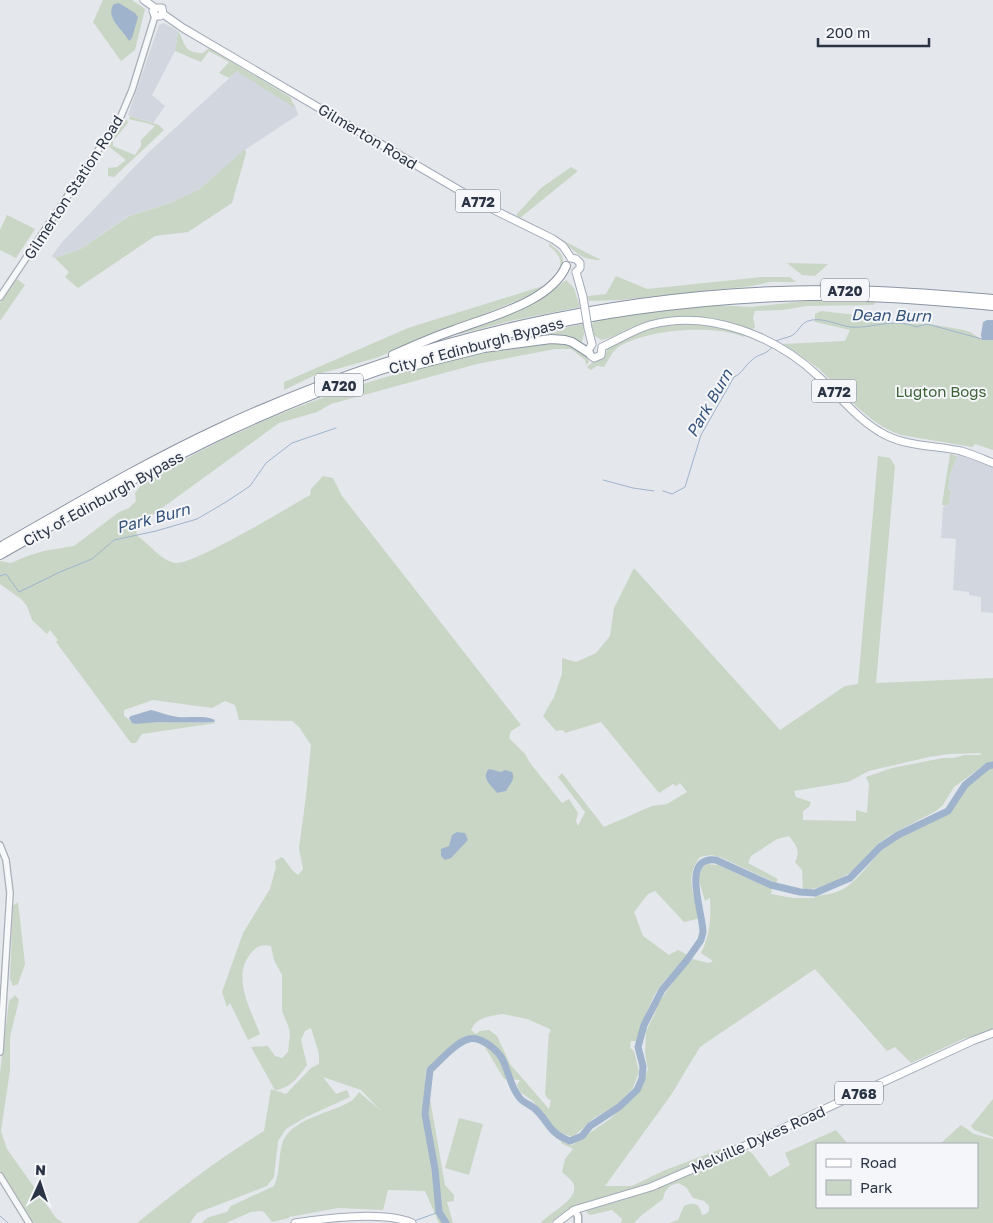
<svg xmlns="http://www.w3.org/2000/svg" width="993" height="1223" font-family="'Golos Text',sans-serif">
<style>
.built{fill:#d2d6de}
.green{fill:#c9d6c5;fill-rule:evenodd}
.water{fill:#9fb4cc}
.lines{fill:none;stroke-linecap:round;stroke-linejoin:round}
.stream{stroke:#9fb4cc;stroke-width:1}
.river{stroke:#9fb4cc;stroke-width:7}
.tertiary-casing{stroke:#a9aeb7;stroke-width:8}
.secondary-casing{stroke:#a9aeb7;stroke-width:9}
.primary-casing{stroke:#a3abb8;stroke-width:9}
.trunk-casing{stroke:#8b94a3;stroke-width:10}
.tertiary{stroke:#f7f8fa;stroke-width:5.5}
.secondary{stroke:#fff;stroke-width:6}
.primary{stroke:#fff;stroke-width:7}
.trunk{stroke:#fff;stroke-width:8}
.primary-bridge-casing{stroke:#a3abb8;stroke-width:9;stroke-linecap:butt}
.primary-bridge{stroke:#fff;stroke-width:7}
.labels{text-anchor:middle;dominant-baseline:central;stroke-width:4;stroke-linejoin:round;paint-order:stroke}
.shield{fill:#f4f6f9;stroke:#676e7b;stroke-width:1}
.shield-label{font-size:14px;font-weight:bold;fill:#2b3445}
.street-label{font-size:15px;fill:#2b3445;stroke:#f4f6f9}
.park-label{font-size:15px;fill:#3f6138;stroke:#f4f6f9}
.water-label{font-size:16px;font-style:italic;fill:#34527a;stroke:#f4f6f9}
</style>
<rect width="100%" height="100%" fill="#e4e7ec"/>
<path class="built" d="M164 23 178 31 175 51 152 95 165 106 153 123 128 115 159 25Z
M237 71 295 105 298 115 246 149 200 189 168 204 128 216 81 249 55 258 52 256 63 241 148 153Z
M962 455 993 468V613L981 612V597L969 595V592L953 590 956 539 941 538 943 507 949 504 951 489H948L950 475 957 456Z"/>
<path class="green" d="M103 0H132L145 9 135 50 121 61 93 22Z
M178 31C186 43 182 53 203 53L209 48 290 97 294 105 293 107 237 71 229 78 219 73 229 62 209 51 201 62 175 51Z
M130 116 159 125 164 130 114 177 108 176V168L117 167 126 160 107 145 123 121 127 120 128 123 113 141V146L135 155 141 146V140L155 126C147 122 138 122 129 119Z
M245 149 246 153 232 203 188 232 155 236 78 288 65 277 69 272 55 258 81 249 129 216 168 204 200 189Z
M571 167 578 171 520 218 516 215 541 188Z
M7 215 35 229 16 258 0 250V230Z
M562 240 601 260C580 260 576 252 562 240Z
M549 243C552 246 559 250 561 254 570 271 550 283 538 292L376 358 315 375 284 390V382L408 328 543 286C560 273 569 261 549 246Z
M787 263 828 264 815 276 802 275Z
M616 276 647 289 762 277H790L796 282H770L752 286 621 300 589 301 588 296 606 294Z
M17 279 25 285 0 321V303Z
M566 280 574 288 580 307 515 320 460 334 459 331C499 317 533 308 566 280Z
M826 299 877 301 873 305 806 306 783 310 755 311 753 318 755 327 752 330C708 314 677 311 632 327 622 331 612 339 601 340L594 335 592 325 594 320 604 318 713 305 751 307Z
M821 311 856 315 893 323 929 324 964 330 970 332 982 340H993V450L975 444 972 447 901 435C866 423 844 392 818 368 807 359 794 352 783 344L845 341 850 330 815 322V314Z
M675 323 709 324 744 334V337C714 324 644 329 617 348 611 353 608 361 604 367L597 366 591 370 587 367 593 362 603 359C605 355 606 352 608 349 623 332 654 327 675 323Z
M583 324 584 334 582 342C557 331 540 336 514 340L513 338Z
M543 343C563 342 573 343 588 358L589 362 586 365 585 360 571 349H555L477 364 331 404 317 412 279 423 136 527 137 536C150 544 160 560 175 563 192 566 289 507 310 495L311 489 323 476 333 478 342 496 521 725 511 731 509 738 525 754 530 763 562 803 569 799 578 813 576 821 578 826 585 812 558 777 562 773 604 827 652 806 667 804 687 792 680 783 676 786 673 784 659 793 601 722 565 733 563 730 556 731 543 716 554 697 562 674V658L576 662 596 653 610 636 614 608 634 568 780 730 845 686 858 684 878 456 890 458 895 466 876 683 993 678V762L984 765 954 787 943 805 936 811 890 835 879 843 850 873 833 882 818 888 803 890 802 870 795 862C801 851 796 845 789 836L777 839 751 856 748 863 778 879 776 883 720 857 711 855 700 857C684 877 694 897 701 918L684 922 655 891 648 894 634 912 643 936 669 955 678 950 686 954 687 957C676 969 662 981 654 996 647 1010 641 1026 637 1041H631L630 1048 634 1051 639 1072 633 1088 617 1105 594 1118 573 1137 560 1133 553 1127 533 1101 520 1092 517 1085 520 1080 504 1079 485 1047 477 1042 476 1035C456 1041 441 1056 426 1069L423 1114 433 1167 436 1207 442 1223H439L425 1191 388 1190 383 1210 338 1208 289 1217V1218L272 1222 264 1212 260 1211 251 1212 226 1223H201L209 1217 227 1212 231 1206 274 1186C281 1171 278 1154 283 1141 293 1118 332 1113 351 1101 354 1099 357 1095 359 1092L381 1111 361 1090 323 1077 336 1094 347 1090 350 1097 306 1117 286 1129 278 1141 274 1177 267 1186 197 1213 190 1223H137C178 1190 219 1158 264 1131L271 1089 286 1094 311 1068 319 1064V1054L311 1028 305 1031 301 1040 307 1065C299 1076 290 1089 275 1090L251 1047 268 1046 275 1056 282 1058 288 1052 290 1035 289 1028 282 1011V975L274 960 271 946C262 944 257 946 251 953 231 977 251 1010 260 1034L248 1040 230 1003 227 1007 222 992 243 933 270 889 276 867 275 861 282 857C288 863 291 870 298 875L303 869 299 848 306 796 311 745 299 727 292 721 239 720 235 705 225 701 212 708 153 700 124 710V716L136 724C163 720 187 725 214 722L216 723 142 734 136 743H131L56 642 58 640 50 630 47 634 32 620 27 606 21 599 0 584V561L11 563 27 556 44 551 74 546 119 512 129 508 136 501 135 493 142 484C264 410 401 363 543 343ZM982 753 980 755H965L953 758H943L892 768 866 777 869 784 867 813 856 810V821L803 820V811L809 807 811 802 796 797 794 791 848 782 869 771 929 757 949 754ZM503 1014 527 1019 550 1029 551 1033 549 1032 545 1094 548 1099 551 1100 549 1109 510 1064 497 1036 489 1030 480 1031 476 1034 471 1030C476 1017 491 1016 503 1014Z
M950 454 957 456 950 475 948 489 951 490 949 504 944 506 942 504Z
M993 768V1030L963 1039 911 1063 895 1047 887 1051 815 969 700 1047 671 1095 605 1186H632L663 1171 734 1144 752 1153 770 1177 790 1165 785 1153 836 1130 848 1144H817V1207H977V1144H940L961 1125 974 1134 993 1139V1223H669L678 1220 684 1206C696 1201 699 1204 702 1215L706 1214 709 1211V1206L704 1201 693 1198 686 1187 678 1183 670 1186 665 1192 663 1199 642 1215 634 1223H621L622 1219 612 1210 590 1215 586 1212 589 1209 627 1199 630 1194 625 1192C599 1199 571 1202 551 1223H541C550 1212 581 1199 573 1183 571 1179 565 1175 562 1172L565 1159 573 1149 561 1143V1141L572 1145 610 1119 639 1091 648 1069 645 1053 646 1031 655 1013 658 1004 666 992 679 974 692 959 709 963 713 961 701 953C710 935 711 919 710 898L705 901 698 877 702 868 707 864 718 865 772 889 771 894 792 898H815V896C823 895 833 894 841 890 860 882 875 851 897 838 913 829 933 824 948 813 964 801 967 772 993 768Z
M18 902 25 964 18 984 13 986 10 979 13 906Z
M15 995 19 1000 10 1037V1070L1 1131 7 1149 56 1218 63 1223H33L0 1170V1073L9 1001Z
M428 1097 430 1099 445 1185 454 1195V1201L447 1202 453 1223H449L442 1211 428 1115Z
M993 1099V1137L974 1130 971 1126Z
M459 1118 483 1124 469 1175 445 1168Z"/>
<path class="water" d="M119 3 135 13 138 17 132 38 129 41C123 30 104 17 114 4Z
M987 320H993V340H982L981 335 983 322Z
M151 710C160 712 169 716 178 717 190 718 205 715 215 720L214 722C188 724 162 720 136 724L132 723 129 718 131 716Z
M489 769 501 772 505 770 512 772C516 780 509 784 506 791L497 793C492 786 480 778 489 769Z
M457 832 465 833 468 840 451 858 445 860 441 856V849L449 846 452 835Z"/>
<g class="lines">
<path class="stream" d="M776 341C780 339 786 338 791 336 800 332 799 322 812 320 824 318 838 325 850 327 872 329 894 317 916 327L927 324 982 339
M603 480 633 488 654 491
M663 491 672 494 685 487 701 435 734 377C742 374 745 365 752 360 759 353 765 356 772 347
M0 576 6 574 19 592 60 572 92 559 114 540 156 531 197 519 226 502 250 486 266 463 292 443 336 428
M0 1216 8 1223
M414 1221 439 1212"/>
<path class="river" d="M446 1223 439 1212 435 1169 425 1114 430 1070C440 1061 456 1042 469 1039 475 1037 481 1040 486 1043 511 1058 504 1077 519 1097 522 1102 529 1104 534 1108 549 1121 548 1133 570 1141L582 1136 590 1126 619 1107 637 1090 642 1079 643 1066 638 1047 644 1025 662 990 687 960 701 940 703 932C703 912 680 856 716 860L771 885 800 892 815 893 850 878 880 847 898 835 948 811 965 785 988 766 993 765"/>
<g class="tertiary-casing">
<path id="tertiary" d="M0 297 121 116 132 90 155 16
M0 845 6 860 10 893 0 1052
M0 1176 29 1223"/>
</g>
<g class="secondary-casing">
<path id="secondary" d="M574 1210 578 1216V1223"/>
</g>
<g class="primary-casing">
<path id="primary" d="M144 0 155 8H162L163 14
M155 8 153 11 155 16H160L163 14
M163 14 183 28 486 206 553 239 563 246 571 258
M571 258 576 259 580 263V268L576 272
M576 272 583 297
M588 328 592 344
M592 344 588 351 590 355 594 358 601 355 602 347
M602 347C618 340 633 330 650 325 708 309 776 336 818 376 839 395 856 418 880 432 904 447 934 445 961 451 972 454 983 459 993 463
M295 1223C325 1218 385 1211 412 1223
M557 1223 574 1210 651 1187 725 1155 972 1041 993 1033"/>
</g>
<g class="trunk-casing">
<path id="trunk" d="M393 355C413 346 433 337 454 330 488 317 551 302 566 266
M408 367 484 348 551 339 565 340 572 342 589 353
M0 547C71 507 142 464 217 429 412 338 626 288 841 290 892 290 942 295 993 299
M0 555C76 512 152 467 231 430 412 345 610 300 810 296 871 295 932 300 993 306"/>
</g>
<use href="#tertiary" class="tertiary"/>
<use href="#secondary" class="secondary"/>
<use href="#primary" class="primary"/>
<use href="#trunk" class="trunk"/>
<g class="primary-bridge-casing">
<path id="primary-bridge" d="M583 297 588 328"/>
</g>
<use href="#primary-bridge" class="primary-bridge"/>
</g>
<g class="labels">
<g class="shield">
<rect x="455.5" y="189.5" width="45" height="23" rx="4"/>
<rect x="821" y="278.5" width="48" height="23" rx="4"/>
<rect x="315" y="373.5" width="48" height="23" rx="4"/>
<rect x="811.5" y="379.5" width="45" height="23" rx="4"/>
<rect x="835" y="1081.5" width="48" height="23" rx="4"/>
</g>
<g class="shield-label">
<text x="478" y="201">A772</text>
<text x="845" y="290">A720</text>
<text x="339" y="385">A720</text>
<text x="834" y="391">A772</text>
<text x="859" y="1093">A768</text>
</g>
<g class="street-label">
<text transform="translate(368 136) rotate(31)">Gilmerton Road</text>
<text transform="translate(73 187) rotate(-57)">Gilmerton Station Road</text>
<text transform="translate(476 345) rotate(-15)">City of Edinburgh Bypass</text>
<text transform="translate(103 498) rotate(-29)">City of Edinburgh Bypass</text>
<text transform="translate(758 1139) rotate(-24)">Melville Dykes Road</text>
</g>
<g class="park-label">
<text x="941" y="391">Lugton Bogs</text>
</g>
<g class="water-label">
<text transform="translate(891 315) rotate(1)">Dean Burn</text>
<text transform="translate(709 403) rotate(-60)">Park Burn</text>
<text transform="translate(153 518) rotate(-15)">Park Burn</text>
</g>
</g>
<rect x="816" y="1143" width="162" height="65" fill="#f4f6f9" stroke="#a4a8b1"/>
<rect x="826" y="1159" width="25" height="8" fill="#ffffff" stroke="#a4a8b1"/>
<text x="860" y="1168" font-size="15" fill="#2b3445">Road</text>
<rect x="826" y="1180" width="25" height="15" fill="#c9d6c5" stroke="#a4a8b1"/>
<text x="860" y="1193" font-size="15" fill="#2b3445">Park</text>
<g transform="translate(40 1183) rotate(3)" stroke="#f4f6f9" stroke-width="4" paint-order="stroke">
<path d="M0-4L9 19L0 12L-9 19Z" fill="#2b3445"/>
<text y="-8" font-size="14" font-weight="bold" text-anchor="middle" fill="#2b3445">N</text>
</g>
<path d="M818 38v8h111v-8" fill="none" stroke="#2b3445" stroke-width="2.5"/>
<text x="826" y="38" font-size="15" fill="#2b3445" stroke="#f4f6f9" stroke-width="4" paint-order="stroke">200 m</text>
</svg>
